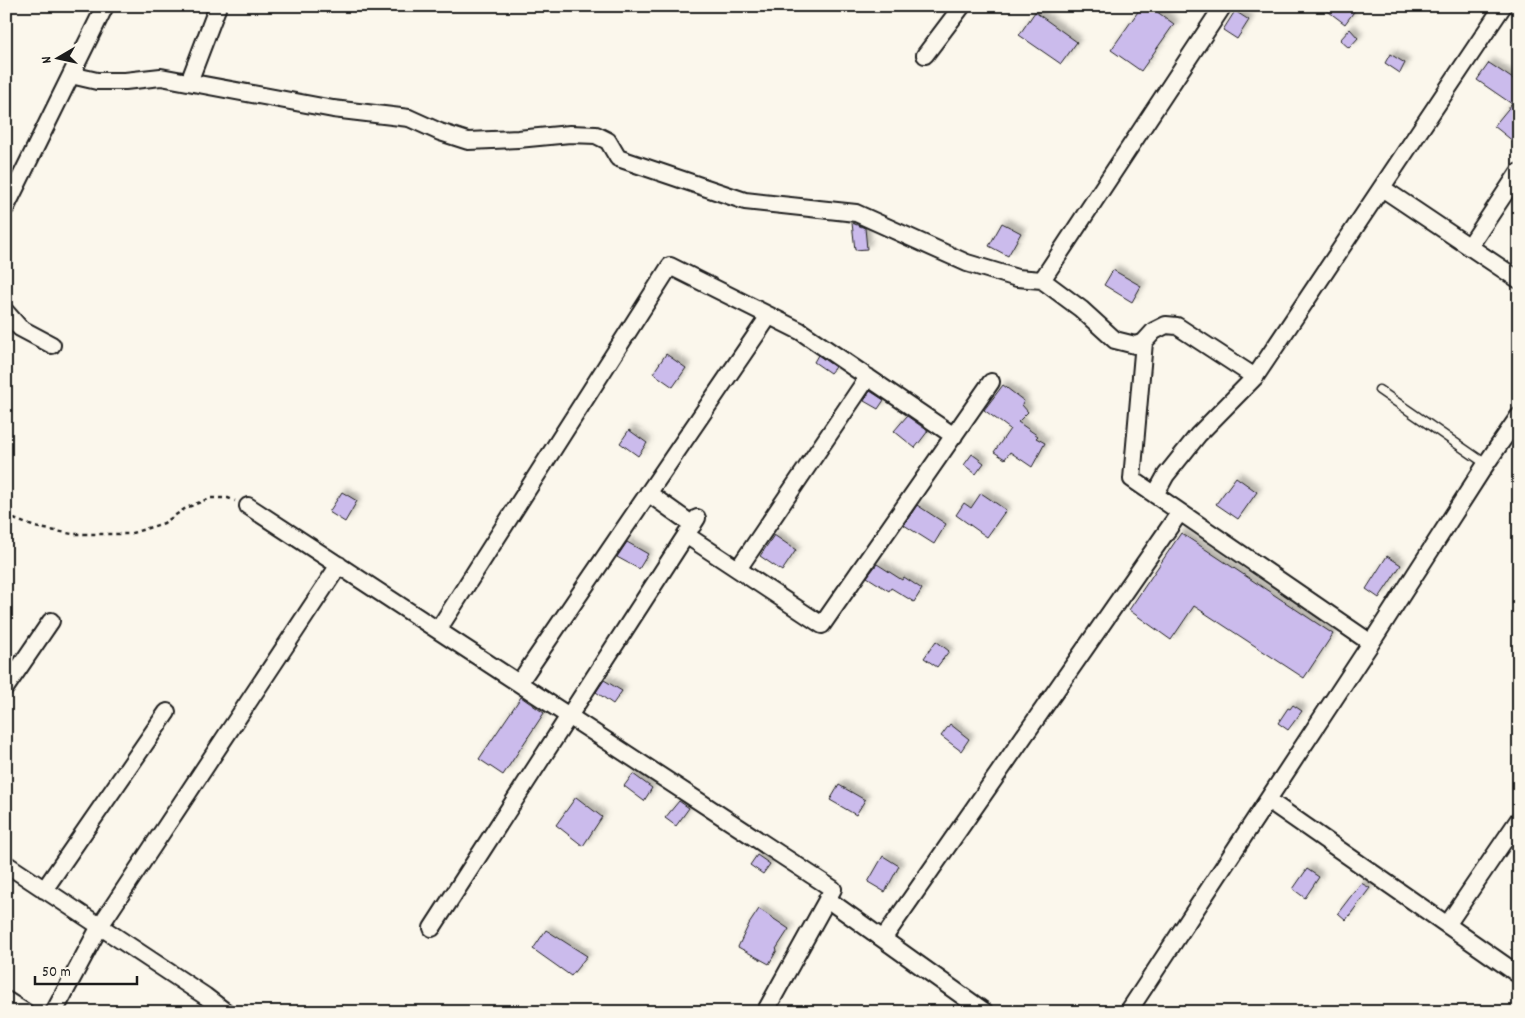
<svg xmlns="http://www.w3.org/2000/svg" width="1525" height="1018" font-family="Dekko,sans-serif">
<style>
.building{fill:#cbbbec;stroke:#1c1c1c;filter:url(#shadow)}
.lines{fill:none;stroke-linecap:round;stroke-linejoin:round}
.lane-casing{stroke:#1c1c1c;stroke-width:11}
.street-casing{stroke:#1c1c1c;stroke-width:20}
.path{stroke:#1c1c1c;stroke-width:2.5;stroke-dasharray:4 4;stroke-linecap:butt}
.lane{stroke:#fbf7ec;stroke-width:8}
.street{stroke:#fbf7ec;stroke-width:16}
</style>
<defs>
<filter id="shadow"><feDropShadow dx="4.5" dy="-4.5" stdDeviation="2.5" flood-color="#0004"/></filter>
</defs>
<rect width="100%" height="100%" fill="#fbf7ec"/>
<filter id="ink" filterUnits="userSpaceOnUse"><feTurbulence type="fractalNoise" baseFrequency=".02" numOctaves="2"/><feDisplacementMap in="SourceGraphic" scale="10" xChannelSelector="R" yChannelSelector="G"/><feConvolveMatrix kernelMatrix="1 2 1 2 8 2 1 2 1" color-interpolation-filters="sRGB"/></filter>
<g filter="url(#ink)">
<path class="building" d="M1142 6H1149L1174 24 1141 71 1111 50Z
M1321 6H1358L1345 24Z
M1235 11 1249 20 1237 39 1223 30Z
M1035 12 1077 42 1061 64 1019 35Z
M1350 29 1358 38 1349 48 1340 40Z
M1390 54 1405 63 1400 73 1385 63Z
M1489 63 1519 83V146L1494 126 1512 104 1477 80Z
M852 223 865 228 867 249 855 250Z
M1002 223 1021 233 1008 256 989 246Z
M1113 270 1141 286 1132 302 1104 285Z
M666 354 686 368 673 387 653 373Z
M818 355 835 367 830 373 814 362Z
M1003 385 1024 401 1022 405 1028 412 1018 422 1038 436 1036 438 1045 443 1032 467 1010 452 1005 459 994 452 1010 429 984 410Z
M870 391 884 400 878 409 864 401Z
M907 416 928 431 915 448 894 431Z
M629 430 647 443 638 456 620 443Z
M972 454 984 463 976 474 964 465Z
M1236 477 1257 492 1238 519 1216 504Z
M342 492 357 501 345 522 329 512Z
M981 493 1006 510 987 537 956 515 964 503 971 508Z
M917 505 946 524 934 544 904 525Z
M1181 533 1333 634 1304 678 1194 606 1171 640 1129 610Z
M774 535 796 550 782 571 760 556Z
M627 542 648 554 639 569 617 557Z
M1387 556 1401 565 1379 598 1366 589Z
M877 564 902 580 904 577 922 589 914 602 891 588 889 591 867 577Z
M936 641 949 651 937 667 924 658Z
M604 680 622 691 613 704 596 692Z
M521 697 544 713 503 775 479 759Z
M1293 705 1302 711 1288 730 1278 723 1288 708 1290 709Z
M950 724 969 739 961 751 941 736Z
M633 774 652 788 644 801 624 786Z
M839 785 865 800 856 815 830 800Z
M576 797 602 817 583 846 556 825Z
M679 801 689 808 676 826 665 818Z
M757 855 770 864 763 874 750 865Z
M883 856 899 866 885 892 868 882Z
M1307 869 1319 877 1305 898 1293 889Z
M1361 883 1370 888 1346 920 1338 913Z
M759 909 789 929 776 949 777 950 769 964 738 947 749 924Z
M546 930 587 956 571 976 533 949Z"/>
<g class="lines">
<g class="lane-casing">
<path id="lane" d="M1379 390 1486 464"/>
</g>
<g class="street-casing">
<path id="street" d="M925 55 962 6
M71 75 97 81H125L161 77 333 109 409 118 440 132 468 141 518 139 570 134 596 135 608 141 618 158 745 201 856 213 967 263 1017 278 1042 280 1081 309 1115 340 1135 345 1144 342 1154 331 1166 325 1177 326 1255 377
M189 82 218 6
M1382 188 1519 280
M6 207 105 6
M1469 247 1519 172
M1042 280 1223 6
M6 312 20 328 52 345
M1144 342 1132 479 1371 643
M648 493 693 525
M1155 495 1166 475 1198 435 1255 377 1503 6
M248 506 833 889 765 1012
M686 535 822 625 991 382
M738 569 868 377
M438 630 670 266 800 331 954 436
M519 683 769 316
M6 687 51 621
M1268 800 1519 975
M6 864 205 996 226 1012
M44 890 167 712
M827 899 985 1012
M1447 925 1519 819
M432 928 697 518
M883 939 1180 512
M6 1000 25 1012
M54 1012 100 926 339 565
M1128 1012 1371 643 1486 464 1519 416"/>
</g>
<path class="path" d="M6 516 35 527 72 534H129L164 523 186 508 210 498H228L235 501"/>
<use href="#lane" class="lane"/>
<use href="#street" class="street"/>
</g>
</g>
<rect width="1525" height="1018" fill="none" stroke="#fbf7ec" stroke-width="25"/>
<rect x="12" y="12" width="1500" height="993" fill="none" stroke="#1c1c1c" stroke-width="2" filter="url(#ink)"/>
<g transform="translate(58 58) rotate(261)" stroke="#fbf7ec" stroke-width="4" paint-order="stroke">
<path d="M0-4L9 19L0 12L-9 19Z" fill="#1c1c1c"/>
<text y="-8" font-size="14" font-weight="bold" text-anchor="middle" fill="#1c1c1c">N</text>
</g>
<path d="M35 976v8h102v-8" fill="none" stroke="#1c1c1c" stroke-width="2.5"/>
<text x="42" y="976" font-size="15" fill="#1c1c1c" stroke="#fbf7ec" stroke-width="4" paint-order="stroke">50 m</text>
</svg>
